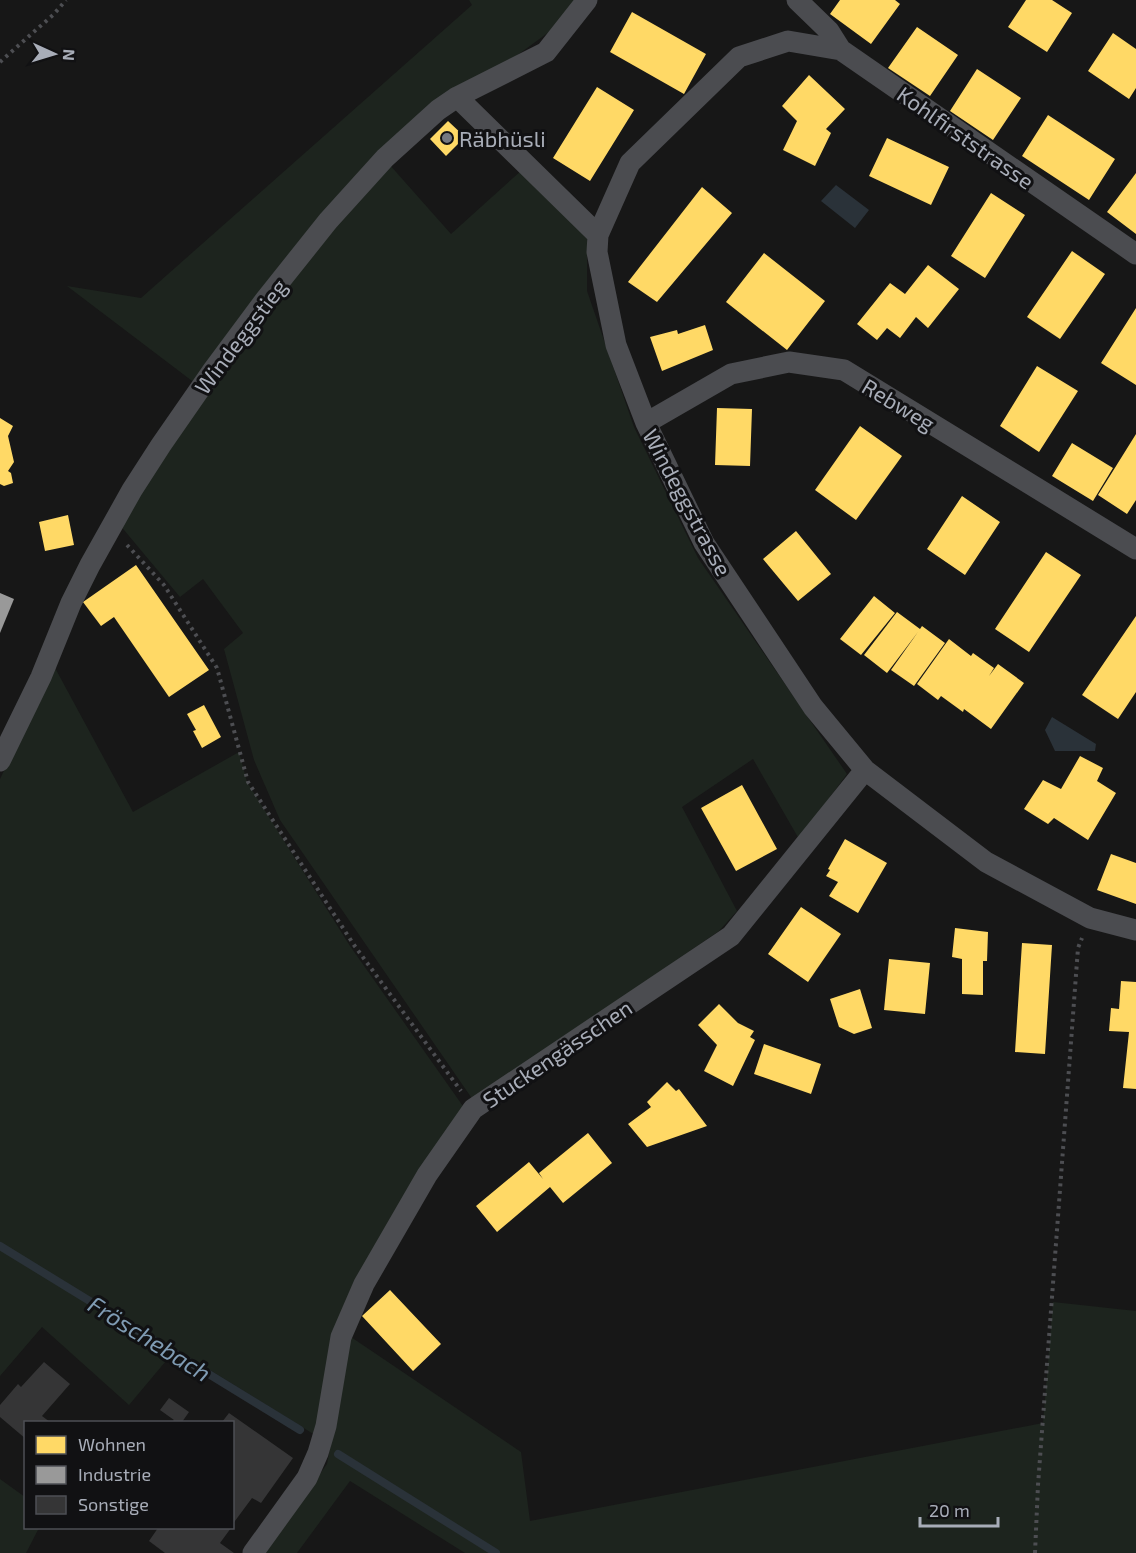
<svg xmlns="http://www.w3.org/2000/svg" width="1136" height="1553" font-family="'Exo 2',sans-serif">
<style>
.green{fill:#1d241e}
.water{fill:#2a3239}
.homes{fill:#ffd966}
.industry{fill:#999}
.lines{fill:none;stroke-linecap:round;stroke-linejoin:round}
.stream{stroke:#2a3239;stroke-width:8}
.building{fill:#353536}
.path{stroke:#4d4e52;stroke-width:4;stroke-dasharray:3 4.5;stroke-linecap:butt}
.street{stroke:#4b4c50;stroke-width:21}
.poi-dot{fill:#757880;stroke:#111113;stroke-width:2}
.labels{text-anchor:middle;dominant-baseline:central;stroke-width:6;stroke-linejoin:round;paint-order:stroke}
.street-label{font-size:22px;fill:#a8adb8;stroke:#111113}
.poi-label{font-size:22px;fill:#a8adb8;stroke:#111113;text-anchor:start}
.water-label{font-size:24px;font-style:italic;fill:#7f9bb3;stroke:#111113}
</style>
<rect width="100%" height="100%" fill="#171717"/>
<path class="green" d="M469 0H578L553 29 381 155 451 234 522 170 587 237V291L634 427 698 558 847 774 799 839 753 759 682 807 737 911 719 931 473 1100 280 820 254 760 224 649 243 633 203 579 180 597 119 524 204 390 67 286 141 298 472 5Z
M54 666 133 812 239 752 247 782 350 946 465 1109 363 1270 315 1435 176 1349 129 1405 42 1327 0 1376V779Z
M1053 1302 1136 1311V1553H465L350 1481 297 1553H263L327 1464 351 1337 521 1452 530 1521 1043 1423Z
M0 1479 25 1497 26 1528H39L26 1553H0Z"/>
<path class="water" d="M836 185 869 210 855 228 821 201Z
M1052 717 1096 744 1095 751H1055L1045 730Z"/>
<path class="homes" d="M840 0H895L900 4 871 44 830 14Z
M1026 0H1052L1072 13 1047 52 1008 27Z
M632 12 706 54 684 94 610 52Z
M917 27 958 55 930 96 888 68Z
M1113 33 1136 49V88L1129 99 1088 71Z
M977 69 1021 98 993 140 950 111Z
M809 75 845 109 826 129 831 133 815 166 783 150 797 121 782 106Z
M597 87 634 110 590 181 553 158Z
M1048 115 1115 159 1089 200 1022 156Z
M448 121 465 137 446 156 430 139Z
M887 138 949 167 931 205 869 176Z
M1136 173V234L1107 212Z
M702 187 732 213 657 302 628 282Z
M991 193 1025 215 985 278 951 256Z
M1072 251 1105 274 1060 339 1027 317Z
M764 253 825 301 787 350 726 302Z
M928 265 959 289 928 328 916 317 900 338 887 328 877 340 857 324 890 283 905 294Z
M1136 308V385L1101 363Z
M705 325 713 350 662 371 650 337 677 330 678 334Z
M1037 366 1078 391 1039 452 1000 426Z
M717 408 752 409 750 466 715 465Z
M0 418 13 426 8 436 14 462 8 471 11 473 13 483 4 486 0 484Z
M860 426 902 456 856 520 815 490Z
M1136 434V500L1127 514 1098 495Z
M1072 443 1113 468 1093 501 1052 476Z
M962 496 1000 522 965 575 927 549Z
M68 515 74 545 45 551 39 522Z
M796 531 831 574 798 601 763 559Z
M1046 552 1081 575 1029 652 995 629Z
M136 565 209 670 169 697 114 617 101 626 83 602Z
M874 596 895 613 861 655 840 639Z
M897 612 920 629 922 626 945 643 914 686 891 670 918 632 887 673 864 655Z
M1136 616V692L1118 719 1082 695Z
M949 639 971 656 973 653 994 668 989 676 998 664 1024 683 991 729 964 709 963 712 941 696 938 700 917 684Z
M204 705 221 737 202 748 193 731 196 730 187 714Z
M1080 756 1103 768 1097 781 1116 793 1088 840 1054 818 1048 824 1024 809 1043 780 1061 789Z
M742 785 777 849 736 871 701 808Z
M845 839 887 863 858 913 829 896 838 882 826 876 830 870 828 869Z
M1111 854 1136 863V904L1097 890Z
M801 907 841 934 808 982 768 954Z
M955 928 988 932 987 961H983V995L962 994V959L952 957Z
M1022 943 1052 945 1045 1054 1015 1052Z
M889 959 930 963 925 1014 884 1010Z
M1121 981 1136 982V1089L1123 1088 1129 1032 1109 1031 1111 1008 1119 1009Z
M860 989 872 1028 854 1034 839 1027 830 999Z
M719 1004 738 1023 754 1031 750 1037 755 1040 733 1086 704 1071 717 1045 698 1025Z
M764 1044 821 1064 811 1094 754 1074Z
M667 1082 676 1091 679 1089 707 1126 647 1147 628 1124 651 1107 647 1102Z
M588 1133 612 1163 563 1203 550 1187 497 1232 476 1206 529 1162 543 1179 539 1173Z
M390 1290 441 1344 413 1371 362 1316Z"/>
<path class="industry" d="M0 593 14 599 0 633Z"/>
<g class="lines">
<path class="stream" d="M0 1246 300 1430
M338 1454 496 1553"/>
</g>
<path class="building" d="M44 1362 70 1384 42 1416 50 1422H26V1439L0 1417V1405L18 1384 21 1387Z
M169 1398 189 1412 182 1422H172L174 1420 160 1410Z
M229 1413 293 1458 261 1503 252 1498 232 1525V1422H222Z
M158 1528H231L220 1543 234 1553H165L149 1541Z"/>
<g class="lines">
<path class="path" d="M0 62 54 14 66 0
M127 545 164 585 217 668 248 782 354 945 461 1091
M1035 1553 1038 1485 1078 948 1082 938"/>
<path class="street" d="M797 0 829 31 841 50
M457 97 598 235
M1136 254 841 50 788 41 739 57 630 163 598 235 597 252 616 345 646 423 704 543 813 707 865 770 986 862 1090 918 1136 930
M646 423 731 374 789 362 844 370 1136 549
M0 761 41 677 71 603 90 565 132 490 161 445 213 370 265 300 328 221 385 158 438 110 457 97 546 52 587 0
M253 1553 307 1478 318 1453 326 1426 341 1337 364 1284 427 1175 473 1109 731 936 865 770"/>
</g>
<circle class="poi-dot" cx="447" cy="138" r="6"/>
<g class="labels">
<g class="street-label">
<text transform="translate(966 137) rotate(35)">Kohlfirststrasse</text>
<text transform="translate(240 336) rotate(-53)">Windeggstieg</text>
<text transform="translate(899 404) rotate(31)">Rebweg</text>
<text transform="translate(688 502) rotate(62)">Windeggstrasse</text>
<text transform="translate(557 1053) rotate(-34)">Stuckengässchen</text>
</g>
<g class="poi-label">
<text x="459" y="138">Räbhüsli</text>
</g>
<g class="water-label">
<text transform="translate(150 1338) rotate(32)">Fröschebach</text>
</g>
</g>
<rect x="24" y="1421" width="210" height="108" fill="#111113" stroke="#4d4f55" stroke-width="1.5"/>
<rect x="36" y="1436" width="30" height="18" fill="#ffd966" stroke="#4d4f55" stroke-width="1.5"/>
<text x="78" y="1451" font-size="18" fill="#a8adb8">Wohnen</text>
<rect x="36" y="1466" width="30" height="18" fill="#999999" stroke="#4d4f55" stroke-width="1.5"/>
<text x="78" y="1481" font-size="18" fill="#a8adb8">Industrie</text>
<rect x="36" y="1496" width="30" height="18" fill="#353536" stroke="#4d4f55" stroke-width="1.5"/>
<text x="78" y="1511" font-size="18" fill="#a8adb8">Sonstige</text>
<g transform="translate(54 54) rotate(94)" stroke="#111113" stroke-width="4.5" paint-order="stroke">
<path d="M0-4.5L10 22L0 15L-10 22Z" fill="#a8adb8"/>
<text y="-9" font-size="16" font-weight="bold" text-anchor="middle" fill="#a8adb8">N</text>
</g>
<path d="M920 1517v9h78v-9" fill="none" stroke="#a8adb8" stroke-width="3"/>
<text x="929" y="1517" font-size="18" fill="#a8adb8" stroke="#111113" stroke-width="4.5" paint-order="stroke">20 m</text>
</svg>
